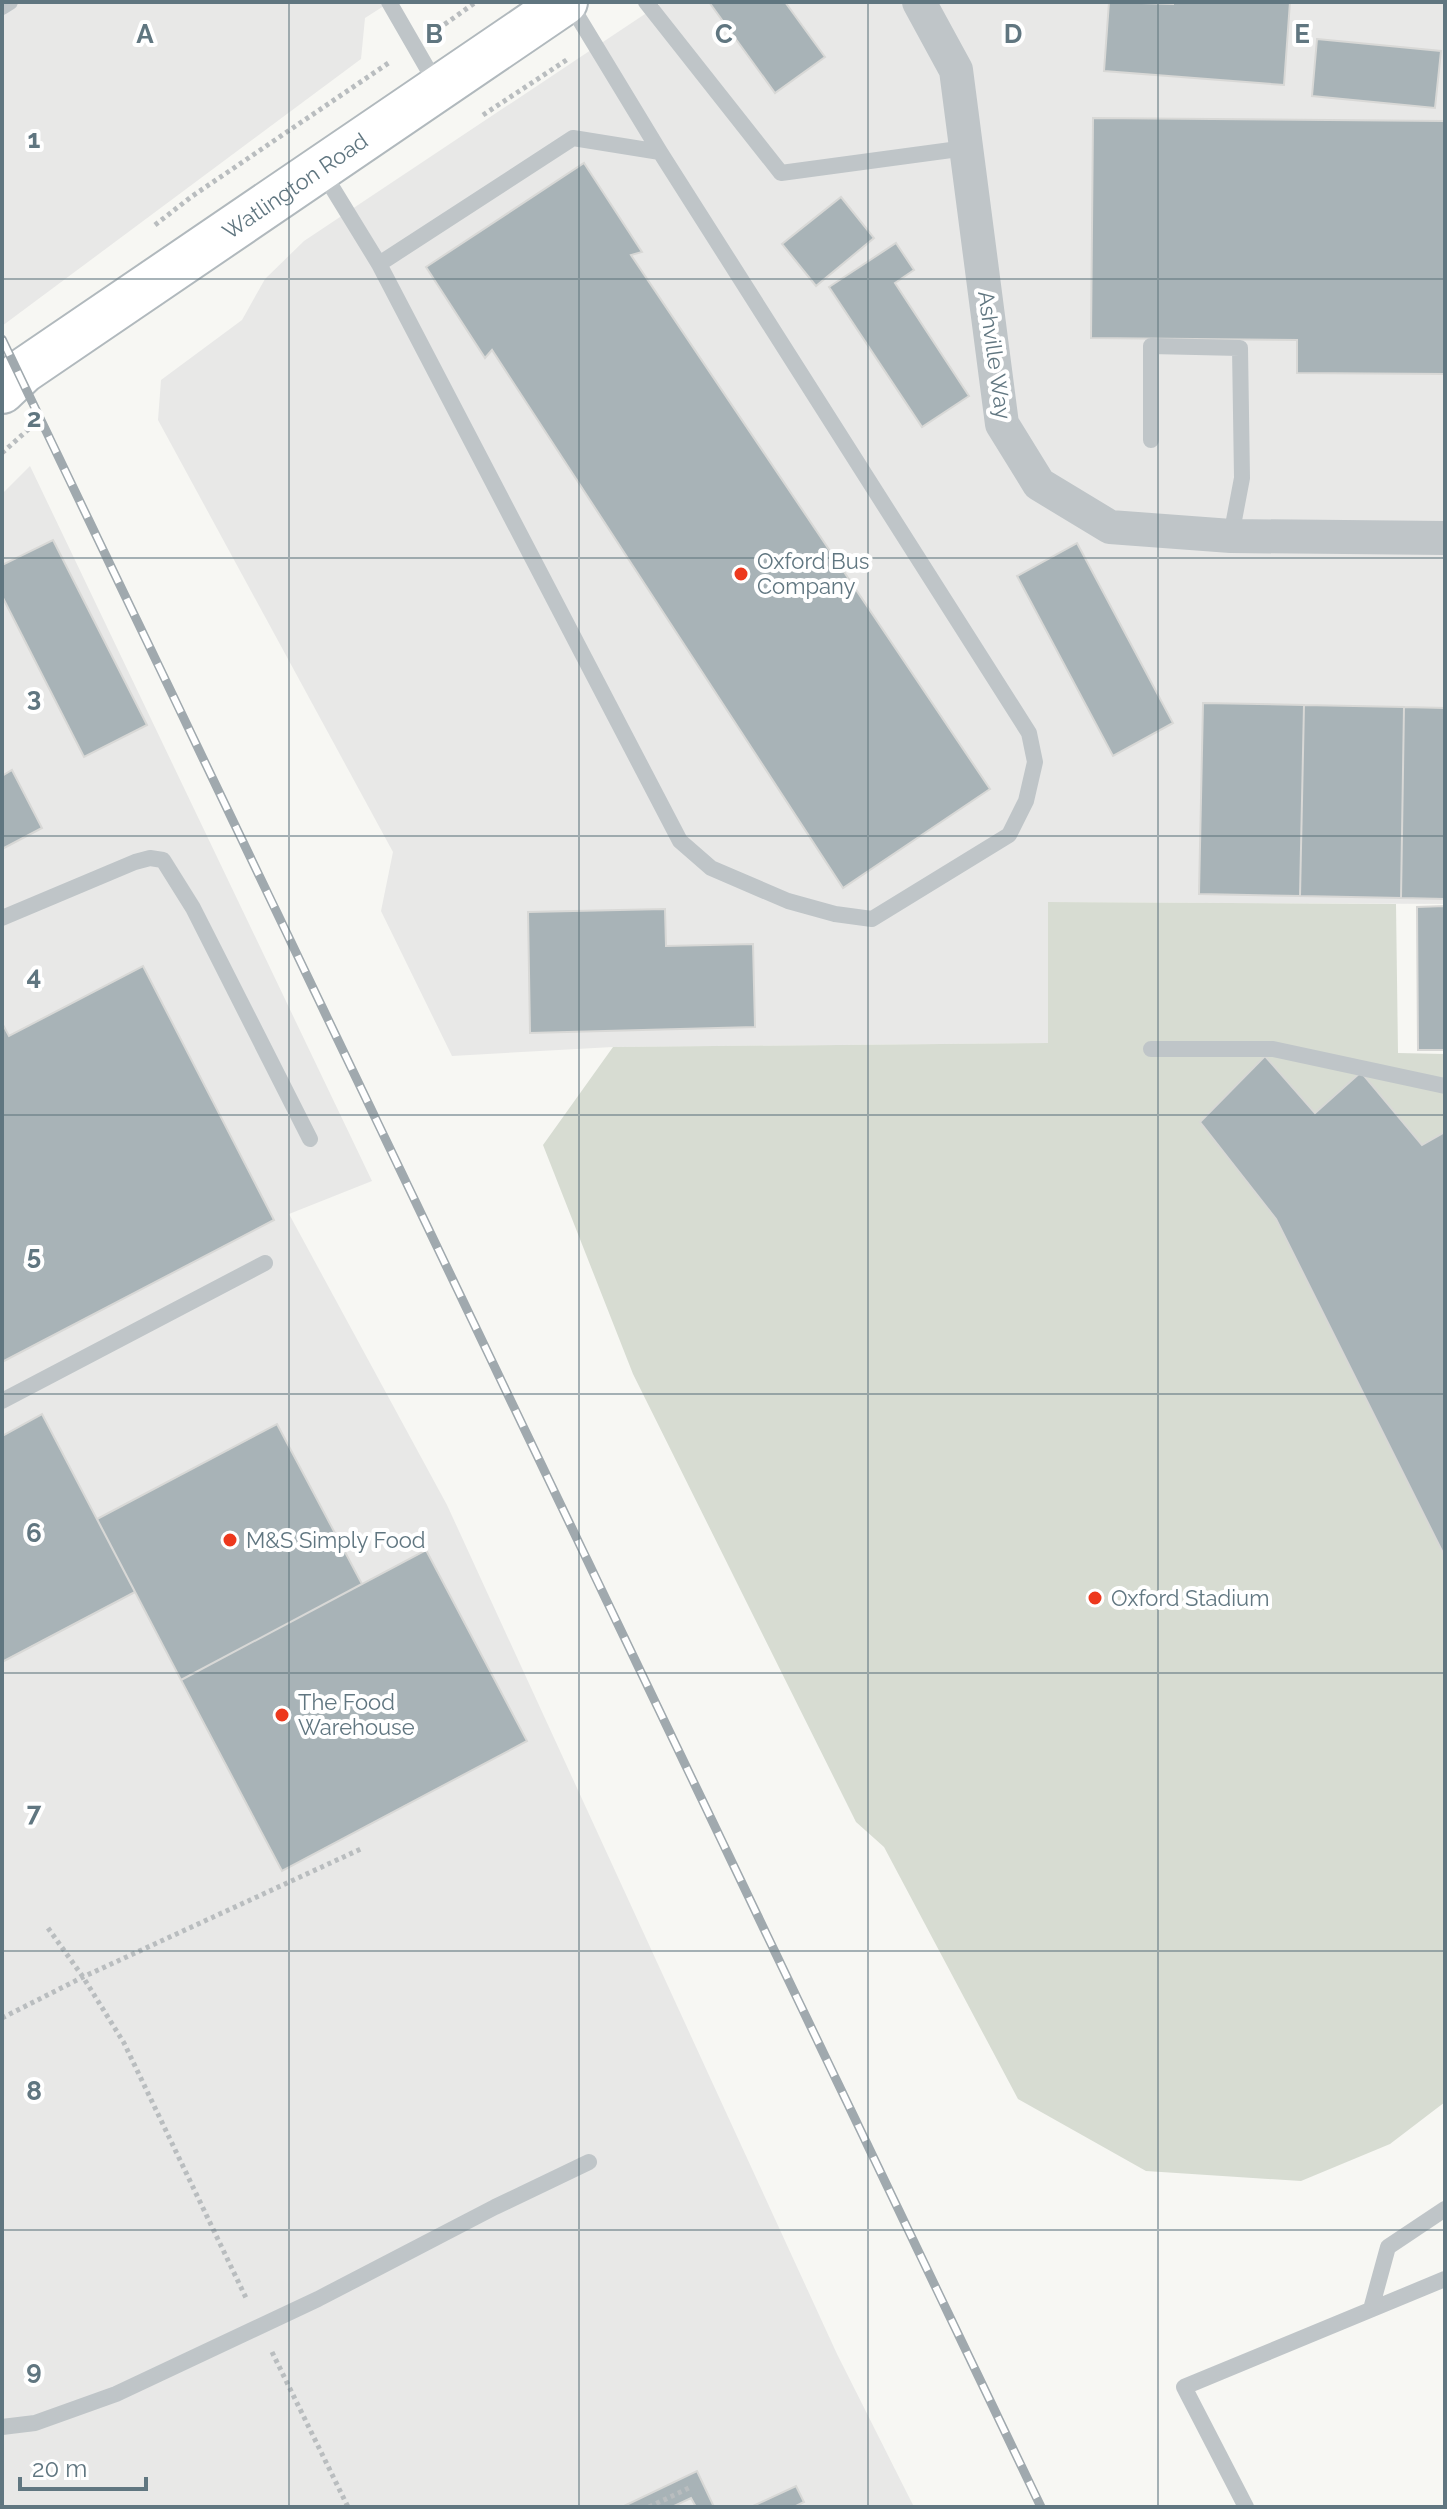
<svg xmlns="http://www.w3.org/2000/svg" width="1447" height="2509" font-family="Raleway,sans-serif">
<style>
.built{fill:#e8e8e7}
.green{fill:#d7dcd2}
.building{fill:#a8b3b7;stroke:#d8d8d6;stroke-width:2}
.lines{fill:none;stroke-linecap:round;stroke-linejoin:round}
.secondary-casing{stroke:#b1b9bd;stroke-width:48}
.path{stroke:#b9bdbf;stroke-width:5;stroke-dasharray:4 4;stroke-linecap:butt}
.service{stroke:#bfc5c8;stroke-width:16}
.minor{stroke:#bfc5c8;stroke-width:34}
.secondary{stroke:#fff;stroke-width:44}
.rail-casing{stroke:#a0a9ae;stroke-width:9}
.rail{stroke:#fff;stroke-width:6;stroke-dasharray:18;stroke-linecap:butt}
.grid{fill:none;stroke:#607680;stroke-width:2;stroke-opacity:0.55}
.poi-dot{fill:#ed381d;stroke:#fff;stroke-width:3}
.labels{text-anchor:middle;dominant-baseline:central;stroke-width:8;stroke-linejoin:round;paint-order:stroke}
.street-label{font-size:22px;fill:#607680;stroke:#fff}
.poi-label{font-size:22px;fill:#607680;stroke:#fff;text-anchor:start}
.grid-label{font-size:26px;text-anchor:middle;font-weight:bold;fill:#607680;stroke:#fff;stroke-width:8;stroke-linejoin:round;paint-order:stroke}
</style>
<rect width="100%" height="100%" fill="#f7f7f3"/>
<path class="built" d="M2 2H390L365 18 361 59 2 326Z
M663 2H1445V904L1048 902V1043L613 1047 452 1056 381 911 393 852 158 420 161 380 242 320 265 279 304 241Z
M30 466 372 1181 289 1214 447 1505 837 2354 914 2507H2V494Z"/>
<path class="green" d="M1048 902 1396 904 1398 1053 1445 1054V2102L1390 2144 1301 2181 1146 2171 1018 2099 884 1847 856 1822 633 1374 543 1145 613 1047 1048 1043Z"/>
<path class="building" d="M709 2H785L825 57 775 93Z
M1109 2 1173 4V2H1290L1284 85 1104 71Z
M1317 39 1441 51 1435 108 1312 96Z
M1093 118 1445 121V374L1297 373V340L1091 338Z
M584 163 642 252 631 255 990 789 843 888 492 350 485 358 426 267Z
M841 197 874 238 816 286 782 244Z
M896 243 914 270 895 283 969 396 922 427 829 287Z
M53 540 147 725 84 757 2 596V565Z
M1077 543 1173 723 1113 756 1017 576Z
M1203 703 1304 705 1300 896 1199 894Z
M1304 705 1404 707 1401 898 1300 896Z
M1404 707 1445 708V899L1401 898Z
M12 770 42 828 2 849V776Z
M1445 906V1050H1418L1417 907Z
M665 909 666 946 753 944 755 1027 530 1033 528 912Z
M143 966 274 1220 2 1362V1023L9 1036Z
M1265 1056 1315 1113 1361 1072 1422 1145 1445 1132V1557L1276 1219 1200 1122Z
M42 1414 135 1592 2 1662V1436Z
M277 1424 362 1584 181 1680 97 1519Z
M426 1550 527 1741 282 1871 181 1680Z
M697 2471 714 2507H696L691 2498 672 2507H622Z
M796 2486 804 2502 794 2507H751Z"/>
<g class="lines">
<g class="secondary-casing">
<g id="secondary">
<path id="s1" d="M2 391 23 371 565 2"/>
</g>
</g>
<path class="path" d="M438 29 476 2
M483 115 568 59
M155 225 191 197 390 62
M2 453 31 427
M48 1928 83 1977 124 2043 247 2300
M2 2018 83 1977 363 1848
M272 2352 348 2507
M649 2507 691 2487"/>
<path class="service" d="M389 2 438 87
M646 2 781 173 966 148
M2 7 10 2
M322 171 379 264 680 841 711 868 788 901 835 914 872 919 1009 835 1026 801 1035 762 1029 733 660 152 569 2
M379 264 573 138 660 152
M1151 440V346L1240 348 1242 478 1231 536
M2 918 135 862 150 858 163 860 193 908 310 1139
M1151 1049H1273L1445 1086
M2 1401 265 1263
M1371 2309 1388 2247 1445 2209
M2 2427 35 2423 116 2394 318 2299 495 2207 589 2162
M1246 2507 1184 2387 1445 2279"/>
<path class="minor" d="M919 2 956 70 1002 424 1039 484 1110 527 1231 536 1445 538"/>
<use href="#secondary" class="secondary"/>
<g class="rail-casing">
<path id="rail" d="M2 339 1041 2507"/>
</g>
<use href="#rail" class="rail"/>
</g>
<path class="grid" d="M289 2V2507M579 2V2507M868 2V2507M1158 2V2507M2 279H1445M2 558H1445M2 836H1445M2 1115H1445M2 1394H1445M2 1673H1445M2 1951H1445M2 2230H1445"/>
<g class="poi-dot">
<circle cx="741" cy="574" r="8"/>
<circle cx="230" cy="1540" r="8"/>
<circle cx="1095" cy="1598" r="8"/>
<circle cx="282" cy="1715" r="8"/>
</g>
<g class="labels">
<g class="street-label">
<text stroke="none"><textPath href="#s1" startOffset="358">Watlington Road</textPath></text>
<text transform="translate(995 355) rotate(82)">Ashville Way</text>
</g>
<g class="poi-label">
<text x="757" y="561">Oxford Bus<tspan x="757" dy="25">Company</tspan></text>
<text x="246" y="1540">M&amp;S Simply Food</text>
<text x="1111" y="1598">Oxford Stadium</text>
<text x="298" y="1702">The Food<tspan x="298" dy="25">Warehouse</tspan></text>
</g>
</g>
<g class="grid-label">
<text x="145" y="43">A</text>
<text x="434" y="43">B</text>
<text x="724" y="43">C</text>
<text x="1013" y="43">D</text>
<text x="1302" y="43">E</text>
<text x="34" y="148">1</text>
<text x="34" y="427">2</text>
<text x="34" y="706">3</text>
<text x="34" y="985">4</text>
<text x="34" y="1264">5</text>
<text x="34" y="1542">6</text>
<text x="34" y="1821">7</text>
<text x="34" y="2100">8</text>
<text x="34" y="2379">9</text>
</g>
<rect width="1447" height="2509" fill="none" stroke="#607680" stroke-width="8"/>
<path d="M20 2477v12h126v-12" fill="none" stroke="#607680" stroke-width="4"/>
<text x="32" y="2477" font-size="24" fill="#607680" stroke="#ffffff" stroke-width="6" paint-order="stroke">20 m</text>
</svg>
